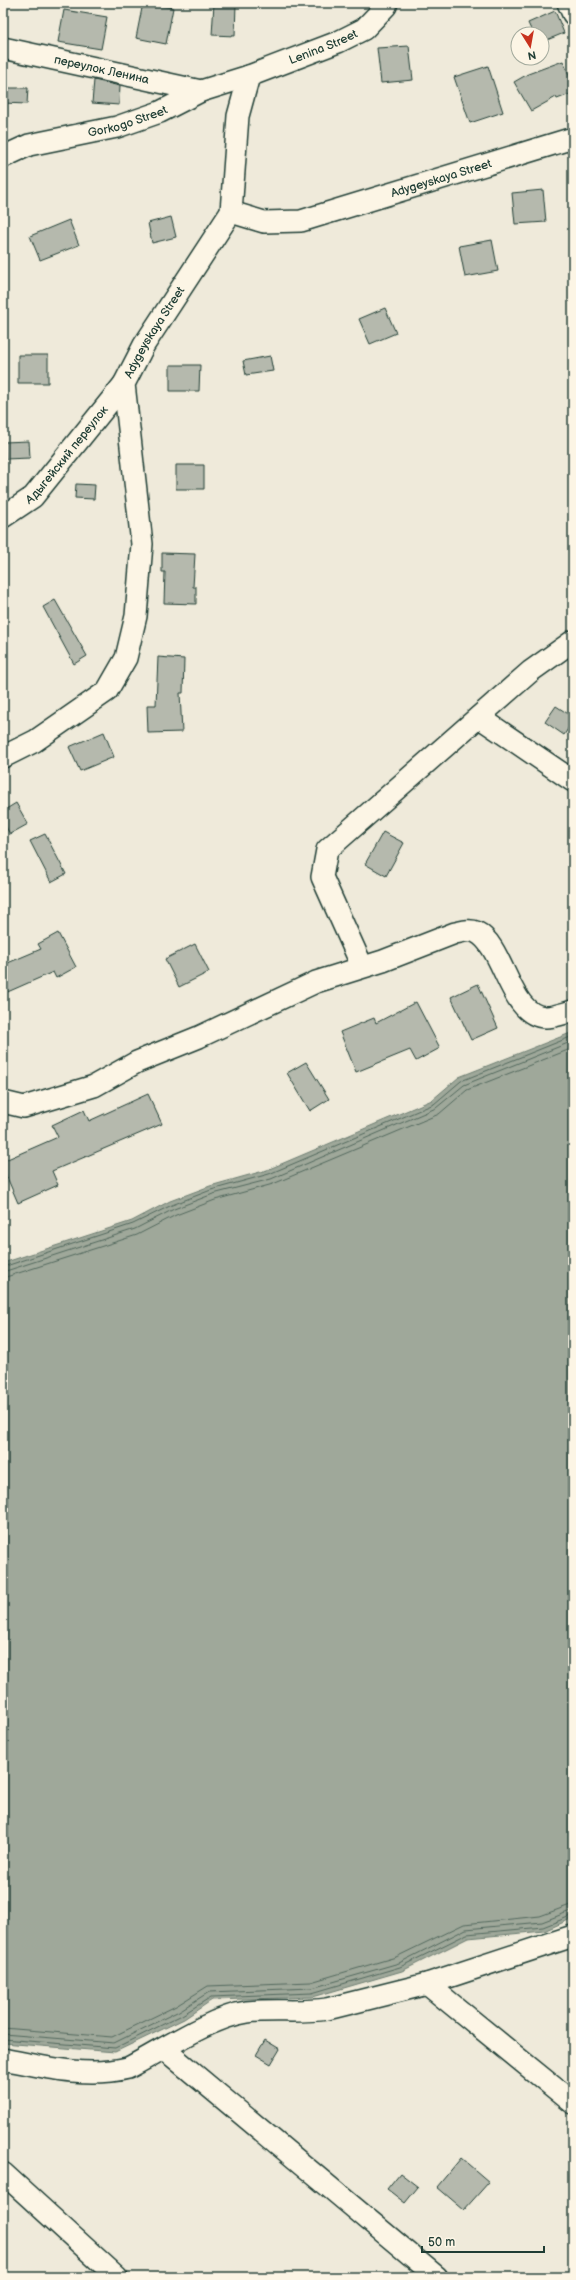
<svg xmlns="http://www.w3.org/2000/svg" width="576" height="2280" font-family="'Balsamiq Sans',sans-serif">
<style>
.water{fill:#9fa89a;stroke:#6c7d71}
.lines{fill:none;stroke-linecap:round;stroke-linejoin:round}
.shore{stroke:#52685d;stroke-width:1}
.building{fill:#b5b9ad;stroke:#1f3d34}
.minor-casing{stroke:#1f3d34;stroke-width:24}
.minor{stroke:#fcf5e5;stroke-width:21}
.labels{text-anchor:middle;dominant-baseline:central;stroke-width:3;stroke-linejoin:round;paint-order:stroke}
.street-label{font-size:12px;fill:#1f3d34;stroke:#fcf5e5}
</style>
<rect width="100%" height="100%" fill="#efeada"/>
<filter id="ink" filterUnits="userSpaceOnUse"><feTurbulence type="fractalNoise" baseFrequency=".025" numOctaves="2"/><feDisplacementMap in="SourceGraphic" scale="8" xChannelSelector="R" yChannelSelector="G"/><feConvolveMatrix kernelMatrix="1 2 1 2 8 2 1 2 1" color-interpolation-filters="sRGB"/></filter>
<g filter="url(#ink)">
<path class="water" d="M573 1032V1918L544 1931 468 1938 402 1971 313 1997 212 2000 184 2019 115 2052 3 2043V1263L132 1221 170 1201 210 1186 267 1170 432 1100 459 1077Z"/>
<g class="lines">
<path class="shore" d="M3 1267 133 1224 172 1205 211 1190 269 1174 434 1104 461 1081 573 1036
M3 1272 135 1229 174 1209 213 1194 271 1179 436 1108 464 1085 573 1041
M3 1278 137 1235 176 1215 215 1200 273 1184 439 1114 467 1090 573 1048
M3 2028 112 2037 176 2006 208 1986 311 1982 396 1957 464 1924 540 1916 573 1904
M3 2034 114 2043 179 2011 209 1992 312 1988 399 1963 466 1929 542 1922 573 1910
M3 2039 115 2048 182 2015 211 1997 312 1993 400 1967 467 1934 543 1927 573 1915"/>
</g>
<path class="building" d="M143 3 173 8 166 44 136 38Z
M214 3H236L235 36 212 35Z
M64 10 107 17 101 49 58 42Z
M555 11 564 33 542 42V34H533L528 23Z
M409 46 413 80 381 83 377 48Z
M563 61 573 84V93L557 99 556 97 531 111 514 82 528 74Z
M488 66 503 112 470 123 454 77Z
M94 80 120 86 119 105 92 103Z
M3 88H28L27 104 3 103Z
M543 190 546 222 515 224 512 193Z
M171 217 176 237 152 243 148 223Z
M69 220 79 245 40 260 30 236Z
M492 240 498 271 465 277 459 246Z
M385 308 396 333 370 344 359 319Z
M18 355H48V383H18Z
M270 356 273 371 246 375 243 361Z
M170 365H200L199 391H170Z
M29 441 30 458 5 459 4 442Z
M176 465H204V489H176Z
M76 484 95 485 94 499 75 498Z
M162 553 195 554 193 587H196V604L164 603 165 572H162Z
M55 600 87 656 74 664 43 607Z
M158 657 184 659 183 693H180L182 732 148 733 147 705H156Z
M556 706 573 717V721L564 735 545 722Z
M104 732 114 757 80 771 69 747Z
M16 803 28 824 10 834 3 822V811Z
M383 832 404 843 386 876 365 864Z
M45 834 66 874 51 882 30 841Z
M58 933 76 967 56 978 53 972 3 994V965L41 949 38 944Z
M195 944 209 972 179 987 165 959Z
M478 984 498 1028 471 1040 451 997Z
M416 1002 440 1048 416 1061 410 1050 356 1072 340 1032 374 1018 376 1023Z
M306 1062 329 1099 310 1111 287 1073Z
M148 1094 162 1124 52 1171 58 1185 18 1203 3 1168V1161L58 1137 52 1125 84 1110 89 1121Z
M265 2040 280 2049 271 2064 256 2055Z
M461 2158 489 2182 464 2210 437 2187Z
M400 2173 418 2187 405 2203 387 2189Z"/>
<g class="lines">
<g class="minor-casing">
<g id="minor">
<path d="M568 3 573 14"/>
<path id="s1" d="M3 48 201 91"/>
<path id="s2" d="M3 157 29 145 117 127 160 112 201 91 249 76 338 42 364 29 386 6 387 3"/>
<path id="s3" d="M231 212 264 222 301 221 573 138"/>
<path id="s4" d="M3 517 33 497 124 384"/>
<path d="M479 717 573 781"/>
<path id="s5" d="M3 757 35 741 107 691 126 658 136 616 142 544 124 384 144 345 231 212 238 116 249 76"/>
<path d="M362 966 322 877 327 850 531 671 573 641"/>
<path d="M3 1102 24 1107 94 1086 137 1062 199 1037 316 982 383 961 455 933C461 932 470 929 476 932 505 946 509 1017 546 1017 554 1017 565 1013 573 1011"/>
<path d="M427 1984 573 2103"/>
<path d="M164 2049 437 2277"/>
<path d="M3 2059C44 2067 87 2078 128 2068 161 2051 211 2017 247 2012 274 2009 301 2013 327 2009L427 1984 573 1936"/>
<path d="M3 2173 117 2277"/>
</g>
</g>
<use href="#minor" class="minor"/>
</g>
</g>
<g class="labels">
<g class="street-label">
<text stroke="none"><textPath href="#s2" startOffset="340">Lenina Street</textPath></text>
<text stroke="none"><textPath href="#s1" startOffset="101">переулок Ленина</textPath></text>
<text stroke="none"><textPath href="#s2" startOffset="130">Gorkogo Street</textPath></text>
<text stroke="none"><textPath href="#s3" startOffset="218">Adygeyskaya Street</textPath></text>
<text stroke="none"><textPath href="#s5" startOffset="498">Adygeyskaya Street</textPath></text>
<text stroke="none"><textPath href="#s4" startOffset="90">Адыгейский переулок</textPath></text>
</g>
</g>
<rect width="576" height="2280" fill="none" stroke="#fcf5e5" stroke-width="16"/>
<rect x="8" y="8" width="560" height="2264" fill="none" stroke="#1f3d34" stroke-width="1.5" filter="url(#ink)"/>
<g transform="translate(530 46) rotate(169)"><circle r="19" fill="#fcf5e5" stroke="#a4ab9e"/>
<path d="M0-3L7 15L0 10L-7 15Z" fill="#c8321e"/>
<text y="-6" font-size="11" font-weight="bold" text-anchor="middle" fill="#1f3d34">N</text>
</g>
<path d="M422 2246v6h122v-6" fill="none" stroke="#1f3d34" stroke-width="2"/>
<text x="428" y="2246" font-size="12" fill="#1f3d34" stroke="#fcf5e5" stroke-width="3" paint-order="stroke">50 m</text>
</svg>
